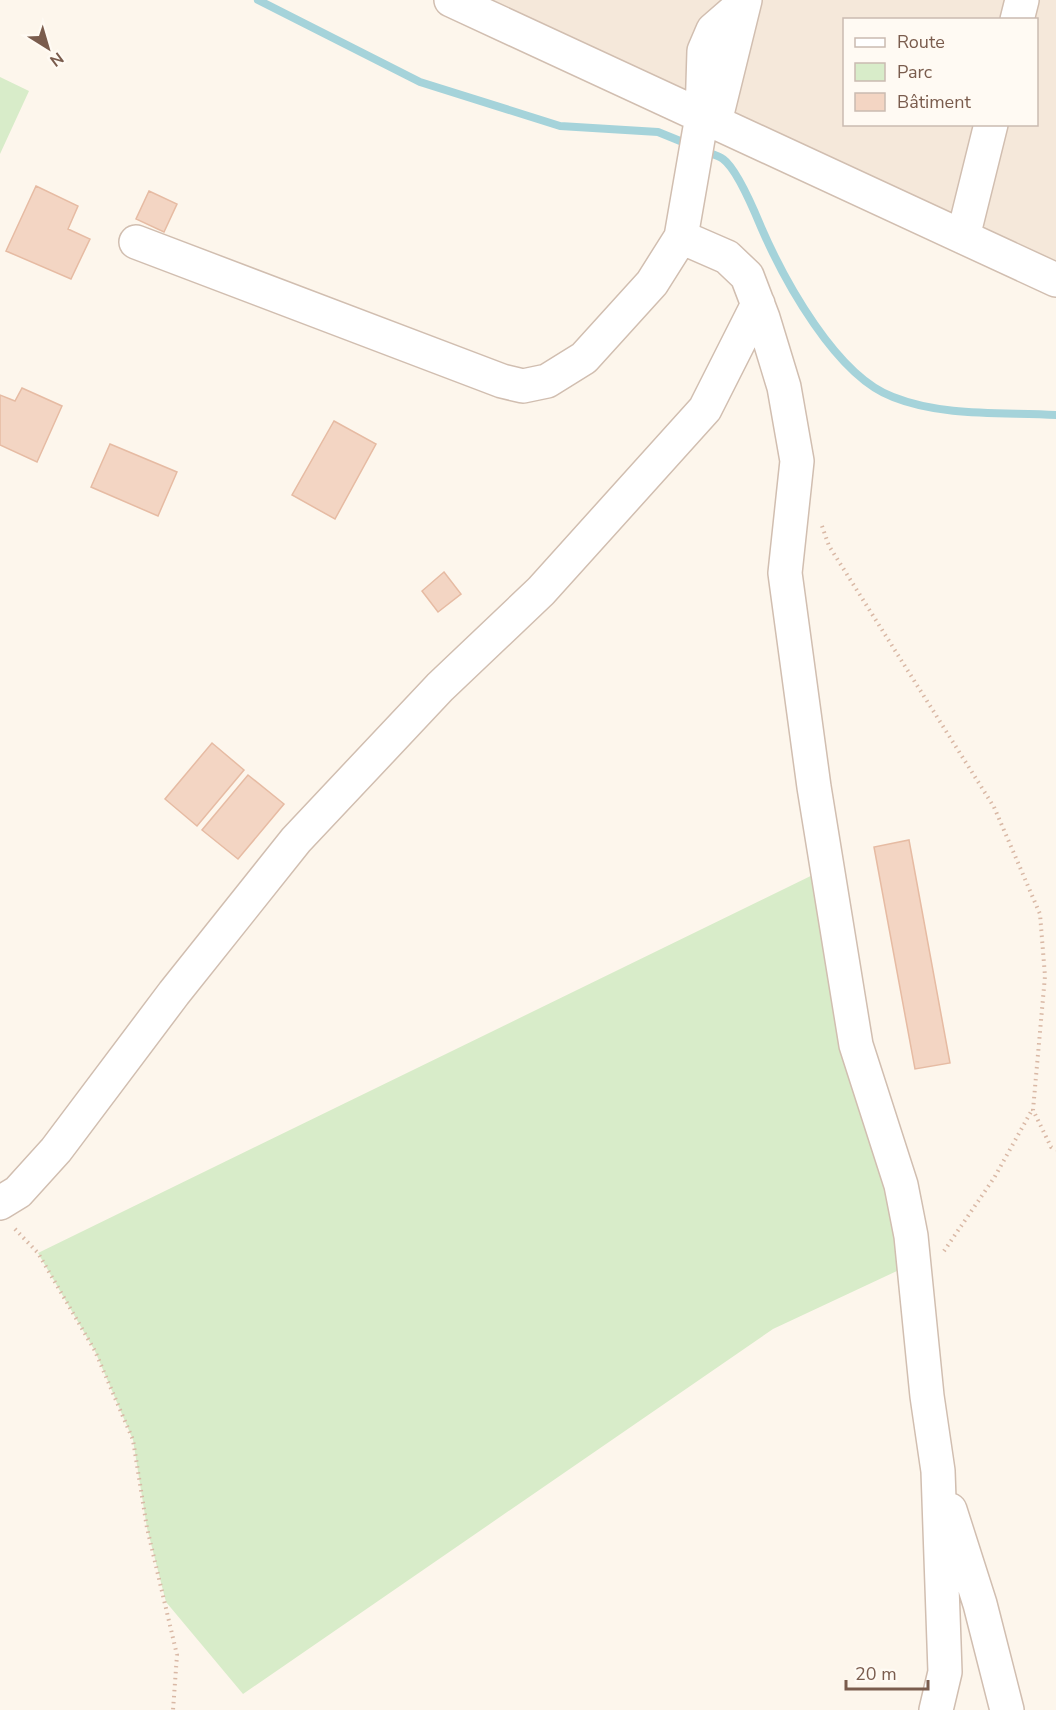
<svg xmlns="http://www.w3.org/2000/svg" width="1056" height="1710" font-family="'Nunito Sans',sans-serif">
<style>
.residential{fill:#f5e8da;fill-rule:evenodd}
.green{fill:#d8ecc9}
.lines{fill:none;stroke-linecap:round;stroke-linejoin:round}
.stream{stroke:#a5d3da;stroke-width:8}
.building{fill:#f3d5c3;stroke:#e6bba3;stroke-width:1.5}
.minor-casing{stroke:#d1beb0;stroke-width:36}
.path{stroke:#d9b8a5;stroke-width:4;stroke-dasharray:1.5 4.5;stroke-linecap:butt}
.minor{stroke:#fff;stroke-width:33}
</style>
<rect width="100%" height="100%" fill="#fdf6ec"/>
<path class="residential" d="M451 0H1056V280ZM844 20H1036V124H844Z"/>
<path class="green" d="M0 77 29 91 0 154Z
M827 868 914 1263 773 1329 243 1694 166 1602 147 1528 133 1440 95 1351 38 1253Z"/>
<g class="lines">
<path class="stream" d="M258 0 420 82 560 126 658 132 690 145
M702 150C708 153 717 155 723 159 737 169 754 210 761 227 784 280 836 376 893 397 943 417 1003 412 1056 415"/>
</g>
<path class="building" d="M36 186 78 206 68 229 90 239 71 279 6 251Z
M149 191 177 204 164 232 136 219Z
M22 388 62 406 37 462 0 445V395L15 401Z
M334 421 376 444 335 519 292 495Z
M110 444 177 472 158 516 91 487Z
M444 572 461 594 438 612 422 591Z
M212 743 244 770 197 826 165 799Z
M248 775 284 804 238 859 202 830Z
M909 840 950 1063 915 1069 874 847Z"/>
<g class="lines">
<g class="minor-casing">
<path id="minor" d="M451 0 1056 280
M1017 20 1022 0
M716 118 745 0
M681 237 727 257 747 276 763 318 784 387 797 461 785 573 814 787 856 1045 901 1185 911 1236 927 1396 938 1471 945 1672 936 1710
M963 237 991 124
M136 242 502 381 523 386 547 381 584 358 652 283 681 237 702 116 704 51 713 30 744 3
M0 1203 18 1192 56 1150 174 993 296 840 440 687 541 591 705 409 758 304
M950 1510 980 1604 1007 1710"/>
</g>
<path class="path" d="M822 526 829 546 994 807 1040 914 1045 976 1033 1110 1051 1147 1056 1150
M15 1229 38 1253 95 1351 133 1440 147 1528 177 1655 173 1710
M944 1251 994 1178 1032 1110"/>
<use href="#minor" class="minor"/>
</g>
<rect x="843" y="18" width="195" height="108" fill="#fffaf3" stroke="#cabbb1" stroke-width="1.5"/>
<rect x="855" y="38" width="30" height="9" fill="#ffffff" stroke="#cabbb1" stroke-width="1.5"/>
<text x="897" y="48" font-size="18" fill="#7a5c4d">Route</text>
<rect x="855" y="63" width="30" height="18" fill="#d8ecc9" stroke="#cabbb1" stroke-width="1.5"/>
<text x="897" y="78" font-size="18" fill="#7a5c4d">Parc</text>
<rect x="855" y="93" width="30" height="18" fill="#f3d5c3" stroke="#cabbb1" stroke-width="1.5"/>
<text x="897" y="108" font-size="18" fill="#7a5c4d">Bâtiment</text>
<g transform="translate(48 48) rotate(143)" stroke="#fffaf3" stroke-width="4.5" paint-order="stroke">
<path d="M0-4.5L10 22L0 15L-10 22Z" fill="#7a5c4d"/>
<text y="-9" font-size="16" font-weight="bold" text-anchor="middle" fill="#7a5c4d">N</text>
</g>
<path d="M846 1680v9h82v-9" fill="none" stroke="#7a5c4d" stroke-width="3"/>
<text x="855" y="1680" font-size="18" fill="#7a5c4d" stroke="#fffaf3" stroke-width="4.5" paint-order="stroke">20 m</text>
</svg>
